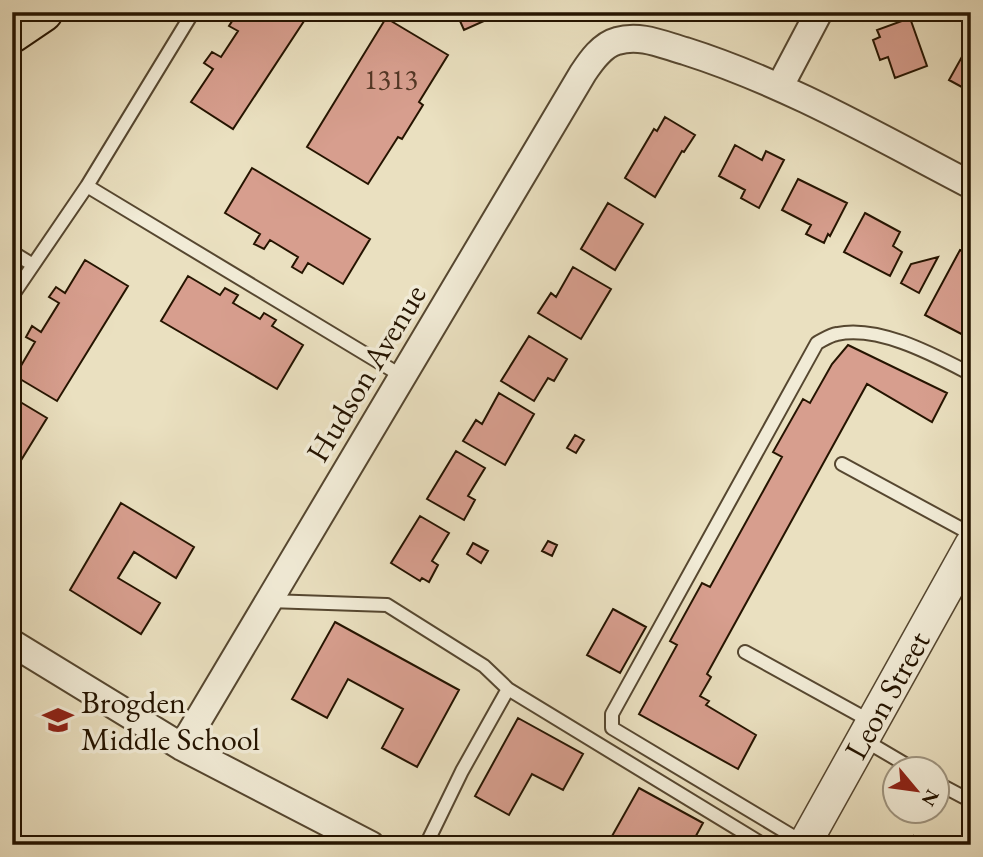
<svg xmlns="http://www.w3.org/2000/svg" width="983" height="857" font-family="'EB Garamond',serif">
<style>
.building{fill:#d79e8e;stroke:#251400;stroke-width:2}
.lines{fill:none;stroke-linecap:round;stroke-linejoin:round}
.service-casing{stroke:#564730;stroke-width:16}
.minor-casing{stroke:#564730;stroke-width:30}
.tertiary-casing{stroke:#564730;stroke-width:35}
.motorway-casing{stroke:#251400;stroke-width:42}
.service{stroke:#f1ebd6;stroke-width:12}
.minor{stroke:#f1ebd6;stroke-width:26}
.tertiary{stroke:#f1ebd6;stroke-width:32}
.motorway{stroke:#eae0c0;stroke-width:38}
.labels{text-anchor:middle;dominant-baseline:central;stroke-width:7;stroke-linejoin:round;paint-order:stroke}
.number-label{font-size:28px;fill:#523624}
.street-label{font-size:32px;fill:#251400;stroke:#f1ebd6}
.poi-label{font-size:32px;fill:#251400;stroke:#f1ebd6;text-anchor:start}
</style>
<rect width="100%" height="100%" fill="#eae0c0"/>
<filter id="stains"><feTurbulence type="fractalNoise" baseFrequency=".00286" numOctaves="4"/><feColorMatrix values="0 0 0 0 .2 0 0 0 0 .09 0 0 0 0 .02 0 0 0 .5 -.17"/></filter>
<radialGradient id="worn" r=".72"><stop offset=".6" stop-color="#630" stop-opacity="0"/><stop offset="1" stop-color="#630" stop-opacity=".3"/></radialGradient>
<path class="building" d="M238 12 247 18 251 12H304L308 15 233 129 191 102 213 69 204 63 212 52 221 57 238 31 229 26Z
M456 12H504L464 30Z
M386 18 448 55 419 102 423 105 402 139 398 137 368 184 307 147Z
M910 18 927 66 895 78 888 57 880 60 873 40 880 37 877 30Z
M968 46 971 47V92L949 80Z
M665 117 695 135 684 152 682 151 655 197 625 178 654 129 657 131Z
M735 145 762 160 766 151 784 160 759 208 741 198 745 190 719 176Z
M252 168 370 239 343 284 308 263 302 273 292 267 298 257 270 240 264 249 254 244 260 234 225 213Z
M798 179 847 203 830 236 828 234 824 243 806 234 811 225 782 210Z
M608 203 643 224 615 270 581 249Z
M865 213 900 232 893 246 902 252 890 276 844 252Z
M960 250 971 256V339L925 315Z
M938 257 919 293 901 283 911 264Z
M85 260 128 286 57 401 15 376 35 342 26 337 32 326 41 332 59 303 49 297 56 287 65 293Z
M573 267 611 289 581 339 538 313 551 293 556 297Z
M188 276 220 295 225 288 238 295 233 303 260 319 264 313 276 320 272 326 303 345 277 389 161 321Z
M529 336 567 359 554 381 548 378 534 401 501 381Z
M848 345 947 393 932 422 867 384 707 674 711 677 700 696 709 701 706 705 756 735 738 769 639 714 677 645 670 641 702 583 710 587 782 457 773 452 803 399 810 403 832 364Z
M499 393 534 414 505 465 463 441 476 420 482 424Z
M12 397 47 418 12 475Z
M575 435 584 440 576 453 567 448Z
M456 451 485 468 468 496 475 500 464 520 427 499Z
M121 503 194 547 176 578 134 552 118 578 160 603 141 634 70 590Z
M420 516 449 533 432 561 438 565 429 582 422 578 420 581 391 563Z
M548 541 557 545 552 556 542 551Z
M473 543 488 551 481 563 467 554Z
M613 609 646 627 620 673 587 655Z
M335 622 459 690 417 767 382 748 403 709 348 679 327 718 292 699Z
M518 718 583 754 563 790 532 774 509 815 475 796Z
M639 788 703 823 691 845H607Z
M914 836 929 845H910Z"/>
<g class="lines">
<g class="service-casing">
<path id="service" d="M87 186 193 12
M12 252 33 265
M12 296 87 186 402 376
M842 464 971 534
M269 601 387 605 484 666 508 689 764 845
M745 652 872 722
M864 740 915 770
M937 783 971 801
M804 843 612 728V714L817 343C823 340 830 335 837 334 879 325 934 355 971 374
M426 845 462 771 508 689"/>
</g>
<g class="minor-casing">
<path id="minor" d="M780 86 819 12
M12 643 182 747 371 845
M182 747 583 73C591 61 602 45 617 41 641 34 663 45 685 51 786 83 877 136 971 185"/>
</g>
<g class="tertiary-casing">
<path id="tertiary" d="M804 845 971 545"/>
</g>
<g class="motorway-casing">
<path id="motorway" d="M12 33 43 12"/>
</g>
<use href="#service" class="service"/>
<use href="#minor" class="minor"/>
<use href="#tertiary" class="tertiary"/>
<use href="#motorway" class="motorway"/>
</g>
<defs>
<g id="school-bare" transform="scale(2.415)"><path d="M0-5L7-2L0 1L-7-2ZM-4 1L0 2.5L4 1V4Q0 6-4 4Z" fill="#8f2418" stroke="#f1ebd6" stroke-width="2.5" paint-order="stroke"/></g>
</defs>
<g fill-rule="evenodd">
<use href="#school-bare" x="58" y="720"/>
</g>
<g class="labels">
<g class="number-label">
<text x="391" y="79">1313</text>
</g>
<g class="street-label">
<text transform="translate(366 373) rotate(-59)">Hudson Avenue</text>
<text transform="translate(887 695) rotate(-61)">Leon Street</text>
</g>
<g class="poi-label">
<text x="81" y="702">Brogden<tspan x="81" dy="37">Middle School</tspan></text>
</g>
</g>
<rect width="983" height="857" fill="none" stroke="#eae0c0" stroke-width="42"/>
<rect x="14" y="14" width="955" height="829" fill="none" stroke="#251400" stroke-width="3.5"/>
<rect x="21" y="21" width="941" height="815" fill="none" stroke="#251400" stroke-width="2"/>
<g transform="translate(916 790) rotate(119)"><circle r="33" fill="#f1ebd6" stroke="#9f9580" stroke-width="2"/>
<path d="M0-5L12 26L0 18L-12 26Z" fill="#8f2418"/>
<text y="-10" font-size="19" font-weight="bold" text-anchor="middle" fill="#251400">N</text>
</g>
<rect width="100%" height="100%" filter="url(#stains)"/>
<rect width="100%" height="100%" fill="url(#worn)"/>
</svg>
